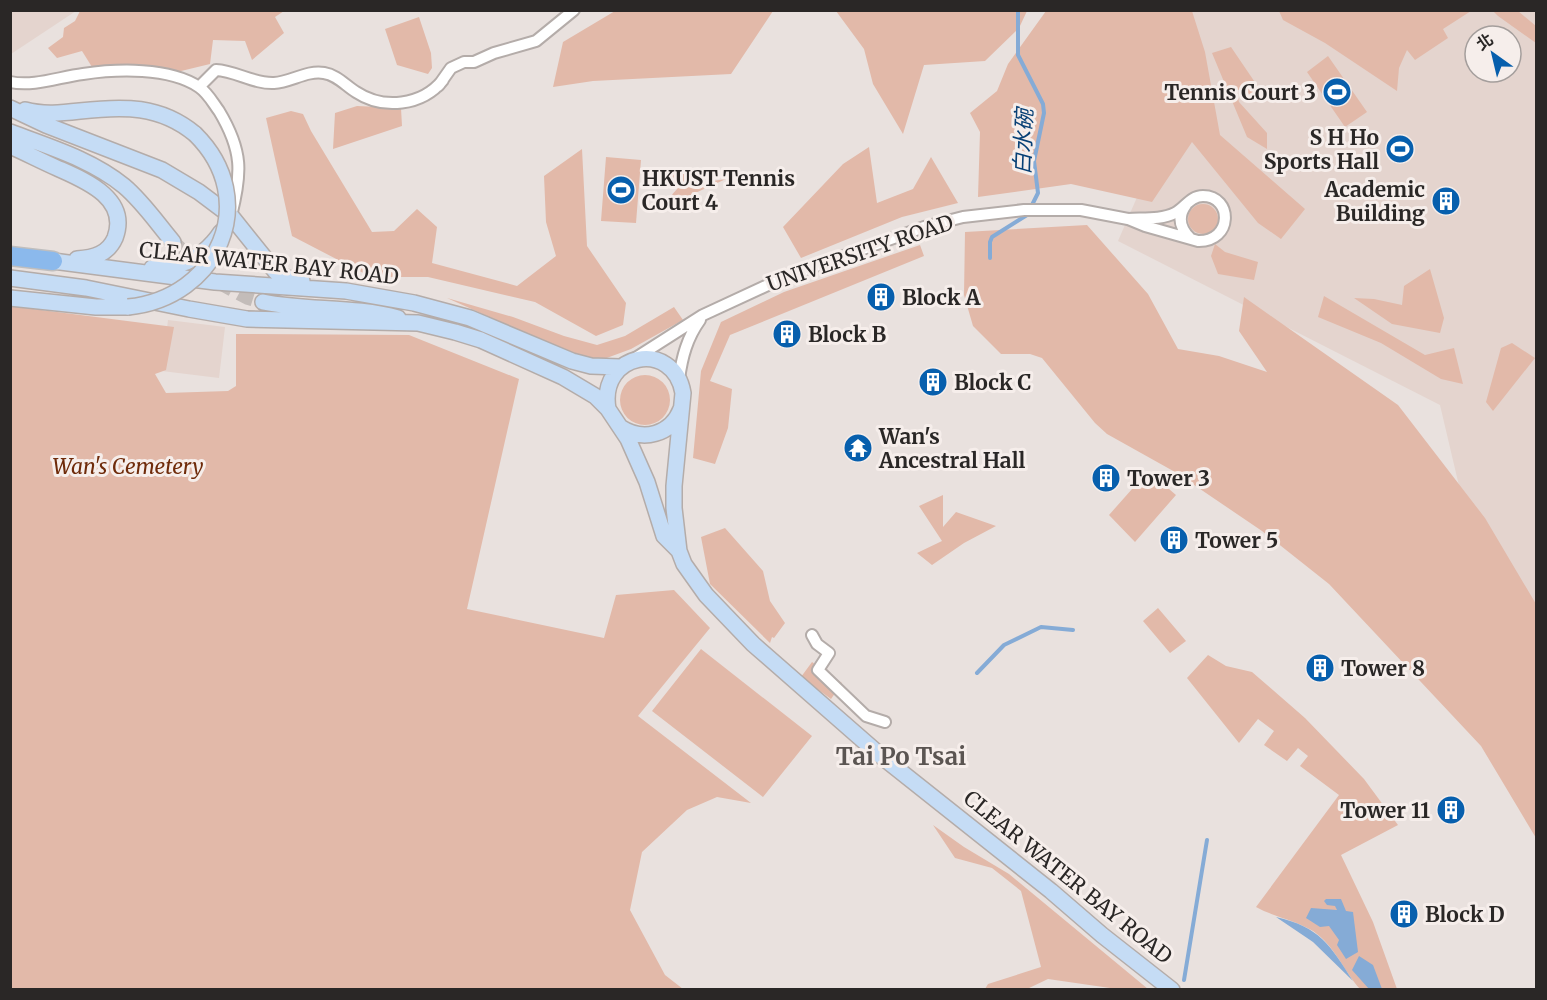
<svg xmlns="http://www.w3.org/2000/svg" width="1547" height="1000" font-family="Merriweather,'Noto Sans TC',serif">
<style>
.built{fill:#e4d4ce;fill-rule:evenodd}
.green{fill:#e2b9a9}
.water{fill:#85abd6}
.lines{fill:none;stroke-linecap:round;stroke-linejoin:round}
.stream{stroke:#85abd6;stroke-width:4}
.secondary-tunnel{stroke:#c3bcb9;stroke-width:15;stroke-dasharray:15 8;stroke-linecap:butt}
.minor-casing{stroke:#b4aca9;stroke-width:14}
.secondary-casing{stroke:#b4aca9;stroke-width:18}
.primary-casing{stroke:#bfbebe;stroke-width:21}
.minor{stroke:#fff;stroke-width:10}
.secondary{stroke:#c5dcf5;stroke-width:15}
.primary{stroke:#8bb9ec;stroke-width:18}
.secondary-bridge-casing{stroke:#b4aca9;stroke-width:18;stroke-linecap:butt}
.secondary-bridge{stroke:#c5dcf5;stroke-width:15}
.labels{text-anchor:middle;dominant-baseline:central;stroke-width:6;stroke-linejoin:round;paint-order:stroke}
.poi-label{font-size:21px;font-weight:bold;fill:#2a2726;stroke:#f6eeeb;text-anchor:start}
.street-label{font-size:21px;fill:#2a2726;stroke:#f6eeeb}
.park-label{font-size:21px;font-style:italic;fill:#6f2b0a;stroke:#f6eeeb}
.water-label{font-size:22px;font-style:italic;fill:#084075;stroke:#f6eeeb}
.quarter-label{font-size:24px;font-weight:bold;fill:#5b5552;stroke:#f6eeeb}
</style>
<rect width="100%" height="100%" fill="#e9e1de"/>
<path class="built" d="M11 10H76V11L11 54Z
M1128 11H1536V605L1464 507 1440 405 1118 241 1138 195ZM1475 36H1511V72H1475Z
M168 320 225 327 219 378 162 371Z"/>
<path class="green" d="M80 11H284L275 17 284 33 252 60 245 41 213 40 210 64 177 72 152 67H92L82 51 57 58 48 48 63 37 64 28 75 21Z
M615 11V10L773 11 731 74 593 81 553 87 563 42Z
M836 11H1027L1019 28 985 61 924 65 903 134 873 84 864 49Z
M1046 11H1192L1205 52 1220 135 1305 209 1281 239 1258 223 1192 142 1152 202 1071 184 978 197 980 132 970 113 997 91 1008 64Z
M1279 11H1471L1443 29 1448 38 1415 60 1407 50 1399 68 1397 91 1325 43 1283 20Z
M1493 11H1518L1536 26V43L1498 16Z
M419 17 431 53 432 68 428 74 397 65 385 29Z
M1231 47 1267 100 1236 89 1239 102 1267 133V149L1247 137 1212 53Z
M1328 56 1367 112 1345 127 1307 72Z
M357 106 401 108 402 126 333 149 335 113Z
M291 111 303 114 311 131 372 232 394 231 417 209 437 227 432 263 517 286 556 256 546 222 544 176 582 149 587 246 626 303 623 325 596 336 535 302 428 277H371L292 236 266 118Z
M869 147 877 203 913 189 931 157 958 203 902 217 801 258 783 227 843 164Z
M606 157 641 160 636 223 601 221Z
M683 169 699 183 726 179 658 210 678 188 671 172Z
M1188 219a15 15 0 1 1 30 0a15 15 0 1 1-30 0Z
M1087 225 1148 294 1178 349 1219 356 1267 372 1239 331 1244 297 1398 405 1485 518 1536 604V838L1481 746 1329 584 1262 531 1175 472 1107 434 1095 423 1042 358 1030 354H1001L973 326 964 295 965 232Z
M1215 244 1225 252 1258 262 1254 280 1218 274 1211 256Z
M920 245 924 256 730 335 710 381 732 389 728 428 715 464 693 458 701 371 721 322 784 292Z
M1430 269 1444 318 1440 333 1392 324 1354 298 1374 299 1402 305 1404 286Z
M1324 296 1425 355 1454 348 1463 384 1441 379 1381 343 1318 317Z
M447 298 513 317 564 336 597 345 625 336 674 307 683 320 631 349 604 359 581 358Z
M10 306 174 327 166 370 155 374 166 393 228 391 236 386V334L409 335 519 379 467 609 604 638 616 595 674 590 710 628 638 716 751 803 717 797 687 810 642 852 630 910 665 975 683 989H11Z
M1512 343 1535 358 1493 411 1486 402 1501 348Z
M620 400a25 25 0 1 1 50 0a25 25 0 1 1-50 0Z
M1148 471 1176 495 1135 542 1109 515Z
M943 495V527L956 512 996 526 964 543 932 565 917 553 942 541 919 506Z
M725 528 763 571 770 601 785 623 774 638 772 637 770 643 710 584 701 537Z
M1158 608 1186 641 1170 653 1143 621Z
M701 649 812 736 763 797 652 711Z
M1208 655 1226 666 1252 672 1305 718 1364 779 1398 825 1341 855 1373 922 1397 989H1360C1343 970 1335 946 1313 931 1295 920 1274 917 1256 907L1339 795 1300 766 1308 756 1298 748 1287 761 1264 745 1274 731 1258 719 1239 743 1187 678Z
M812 662 842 683 831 699 801 677Z
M933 825 964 847 1009 874 1148 989H1112L1110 988 1048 979 1027 989H985L988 984 1041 967 1021 891 992 868 955 858Z"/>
<path class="water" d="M1326 899H1341L1346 911 1353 912 1358 952 1346 959 1337 945 1339 940 1329 926 1320 927 1306 918 1311 908 1337 910 1335 906 1327 905 1324 901Z
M1276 917C1320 927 1330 945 1353 981L1313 942Z
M1359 956 1373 965 1382 989H1369L1352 970Z"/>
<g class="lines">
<path class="stream" d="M990 258V242L992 237 1027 215 1038 193 1034 161 1044 113 1043 104 1018 55V10
M977 673 1004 645 1041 627 1073 630
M1184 980 1207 840"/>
<path class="secondary-tunnel" d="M173 242 199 268
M219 282 247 297 263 302"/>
<g class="minor-casing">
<path id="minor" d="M10 82C34 87 59 77 83 74 117 69 169 67 199 87 208 93 213 103 219 111 243 151 242 173 231 216
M439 85 451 68 464 62H474L494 53 536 41 574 10
M199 87 216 70C236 71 254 84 274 83 291 82 307 70 324 73 337 75 345 85 356 92 383 110 422 106 443 80L438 86
M1186 205C1177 217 1180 228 1190 238
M634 359 703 315 783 278 924 227 963 217 1024 210H1081L1128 219 1145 226 1198 241C1233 242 1233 196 1203 196 1190 196 1185 208 1175 213 1161 220 1143 218 1128 219
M679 379C682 357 687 338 700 320
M812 635 817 644 829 653 818 670 866 716 885 722"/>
</g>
<g class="secondary-casing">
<path id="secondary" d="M10 108 46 125 162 170 199 192 231 216 276 272 287 278 302 281
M25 110C43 115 62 113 80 111 123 106 160 105 195 134
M10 132C49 147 91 159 124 186 143 202 157 223 173 242
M10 146C26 153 41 161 57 168 84 180 130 198 115 238 108 254 94 258 77 259
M53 261 215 282 346 291 414 303 470 318 572 361 591 366 620 367
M152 268C161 267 172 267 181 264 197 259 212 246 221 232
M10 278 86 288 189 309 247 319 418 323 455 332 481 340 563 377 595 396 608 409 628 439 647 482 664 536 679 551
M10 298 96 307H128
M263 302C308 311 354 306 398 318
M608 409C598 352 674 339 683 393L674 486V508L679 551 684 564 706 595 753 644 881 756 1051 891 1102 935 1172 990
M620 427C643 442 671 435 681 409"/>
</g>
<g class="primary-casing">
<path id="primary" d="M10 256 53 261"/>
</g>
<use href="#minor" class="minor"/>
<use href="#secondary" class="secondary"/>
<use href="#primary" class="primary"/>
<g class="secondary-bridge-casing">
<path id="secondary-bridge" d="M128 307C218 298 262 200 195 134"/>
</g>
<use href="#secondary-bridge" class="secondary-bridge"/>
</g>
<defs>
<g id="stadium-disc" transform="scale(1.5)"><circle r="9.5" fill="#075fad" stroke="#f6eeeb"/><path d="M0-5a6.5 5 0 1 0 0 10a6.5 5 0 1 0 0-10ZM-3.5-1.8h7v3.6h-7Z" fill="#fff"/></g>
<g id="building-disc" transform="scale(1.5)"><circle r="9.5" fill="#075fad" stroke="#f6eeeb"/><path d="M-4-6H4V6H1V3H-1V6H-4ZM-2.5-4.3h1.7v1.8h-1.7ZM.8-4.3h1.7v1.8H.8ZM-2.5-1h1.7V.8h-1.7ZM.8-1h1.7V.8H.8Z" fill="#fff"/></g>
<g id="temple-disc" transform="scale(1.5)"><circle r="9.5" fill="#075fad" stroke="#f6eeeb"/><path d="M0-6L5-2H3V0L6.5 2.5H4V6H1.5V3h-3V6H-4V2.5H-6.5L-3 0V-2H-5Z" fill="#fff"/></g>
</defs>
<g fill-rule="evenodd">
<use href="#stadium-disc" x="1337" y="92"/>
<use href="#stadium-disc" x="1400" y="149"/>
<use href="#stadium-disc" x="621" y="190"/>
<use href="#building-disc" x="1446" y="201"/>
<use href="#building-disc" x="881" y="297"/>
<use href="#building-disc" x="787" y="334"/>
<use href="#building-disc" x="933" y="382"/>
<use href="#temple-disc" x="858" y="448"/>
<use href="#building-disc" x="1106" y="478"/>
<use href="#building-disc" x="1174" y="540"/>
<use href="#building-disc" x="1320" y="668"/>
<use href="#building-disc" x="1451" y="810"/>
<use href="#building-disc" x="1404" y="914"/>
</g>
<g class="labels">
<g class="poi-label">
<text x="1316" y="92" text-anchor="end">Tennis Court 3</text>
<text x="1379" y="137" text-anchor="end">S H Ho<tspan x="1379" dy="24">Sports Hall</tspan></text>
<text x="642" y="178">HKUST Tennis<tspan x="642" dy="24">Court 4</tspan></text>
<text x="1425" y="189" text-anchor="end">Academic<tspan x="1425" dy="24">Building</tspan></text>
<text x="902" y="297">Block A</text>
<text x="808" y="334">Block B</text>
<text x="954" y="382">Block C</text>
<text x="879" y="436">Wan's<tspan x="879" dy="24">Ancestral Hall</tspan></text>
<text x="1127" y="478">Tower 3</text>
<text x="1195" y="540">Tower 5</text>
<text x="1341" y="668">Tower 8</text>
<text x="1430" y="810" text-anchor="end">Tower 11</text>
<text x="1425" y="914">Block D</text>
</g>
<g class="street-label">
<text transform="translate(860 253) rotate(-19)">UNIVERSITY ROAD</text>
<text transform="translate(269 263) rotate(6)">CLEAR WATER BAY ROAD</text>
<text transform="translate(1068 877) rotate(39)">CLEAR WATER BAY ROAD</text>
</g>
<g class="park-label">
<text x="128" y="466">Wan's Cemetery</text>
</g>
<g class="water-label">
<text transform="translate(1023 142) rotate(-88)">白水碗</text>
</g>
<g class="quarter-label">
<text x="901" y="756">Tai Po Tsai</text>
</g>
</g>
<rect width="1547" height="1000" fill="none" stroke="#2a2726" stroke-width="24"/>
<g transform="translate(1493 54) rotate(326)"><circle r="28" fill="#f6eeeb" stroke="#a49e9c" stroke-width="1.5"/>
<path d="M0-4.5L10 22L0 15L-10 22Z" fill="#075fad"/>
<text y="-9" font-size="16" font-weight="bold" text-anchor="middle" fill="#2a2726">北</text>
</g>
</svg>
